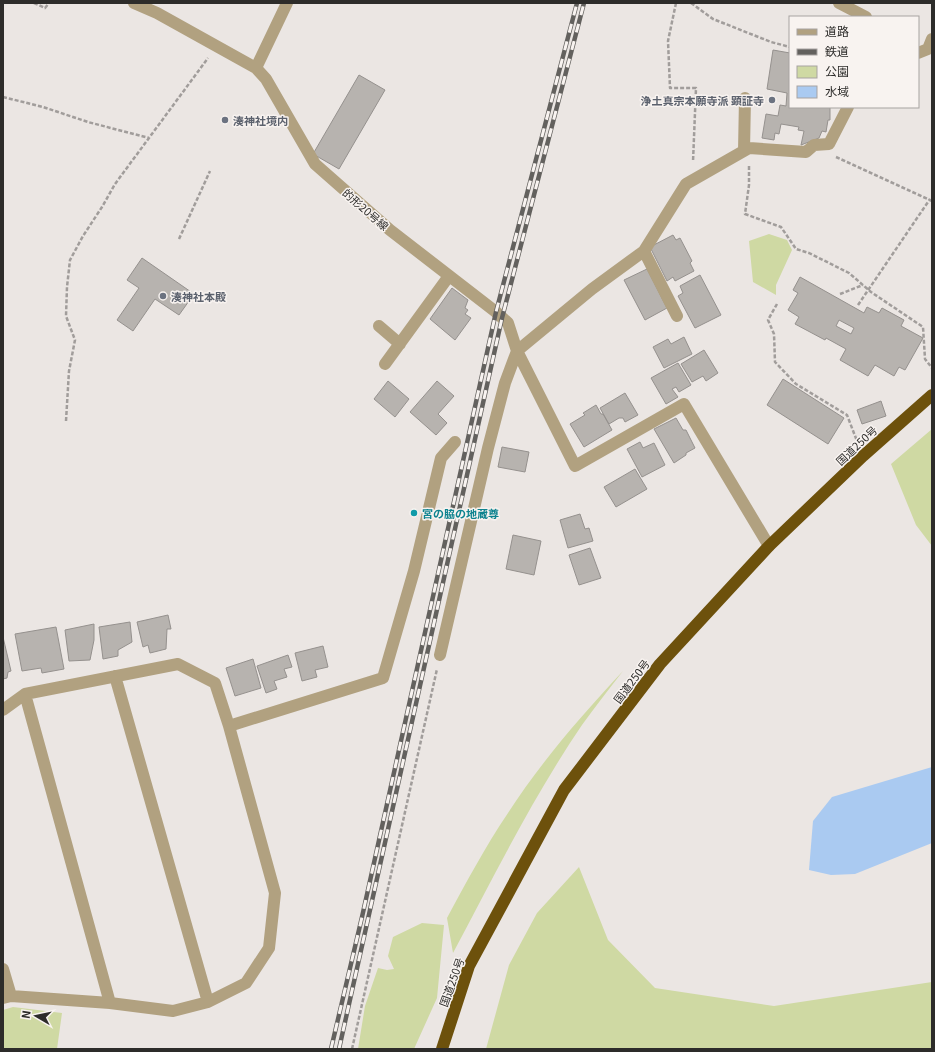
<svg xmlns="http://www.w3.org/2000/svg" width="935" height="1052" font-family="Georgia,'Noto Sans JP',serif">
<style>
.green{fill:#cfd9a3}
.water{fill:#aacaf1}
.building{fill:#b7b3af;stroke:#95918e;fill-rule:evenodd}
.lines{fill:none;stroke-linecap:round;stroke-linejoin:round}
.path{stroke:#a19d9b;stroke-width:2.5;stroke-dasharray:4 2;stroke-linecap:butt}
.minor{stroke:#b1a180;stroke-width:12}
.highway{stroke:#6d510c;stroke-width:12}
.rail-casing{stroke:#63615e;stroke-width:4.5}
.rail{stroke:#f8f3f0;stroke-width:3;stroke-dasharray:9;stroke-linecap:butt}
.worship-dot{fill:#6b7280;stroke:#f8f3f0;stroke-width:1.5}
.culture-dot{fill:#0f9aa8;stroke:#f8f3f0;stroke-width:1.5}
.labels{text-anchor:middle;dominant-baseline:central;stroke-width:3;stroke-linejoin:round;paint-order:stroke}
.worship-label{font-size:11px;font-weight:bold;fill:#5b616d;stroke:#f8f3f0;text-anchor:start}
.street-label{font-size:11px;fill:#2d2c2a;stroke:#f8f3f0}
.culture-label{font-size:11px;font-weight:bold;fill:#0d838f;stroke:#f8f3f0;text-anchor:start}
</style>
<rect width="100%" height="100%" fill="#ebe6e3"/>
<path class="green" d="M769 234 787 240 792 250 776 285V295L753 282 749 241Z
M932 429V546L916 525 891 464Z
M623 671C609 689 595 707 582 725 533 797 494 876 453 953L447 918C466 883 485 847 508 813 541 762 581 716 623 671Z
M579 867 608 940 655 988 774 1006 932 982V1049H486L509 965 537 913Z
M422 923 444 925 437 998 414 1049H358L365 1006 378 968 387 970 394 969 388 956 393 937Z
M13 1007 62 1013 57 1049H3V1010Z"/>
<path class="water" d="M932 767V843L855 874 831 875 809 870 813 821 832 797Z"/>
<path class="building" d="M773 50 790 53V107H830V120H828L826 132 822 131 819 138 801 145 804 131 798 130 799 127 781 124 779 134 775 133 774 140 762 138 766 114 778 116 780 105 786 106 787 93 767 89Z
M359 75 385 90 339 169 313 154Z
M673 235 676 240 680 238 692 261 690 263 694 271 675 281 673 277 667 281 650 247Z
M142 258 194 294 179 315 155 299 133 331 117 320 139 288 127 280Z
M647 269 667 308 645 320 624 280Z
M700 275 721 315 695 328 678 296 683 293 680 286Z
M800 277 864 313 867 307 879 313 882 308 904 320 901 326 923 338 905 370 899 367 894 376 875 365 868 376 840 360 846 349 826 338 825 340 795 324 799 317 788 310 798 293 793 290ZM839 320 854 328 851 334 836 326Z
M452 288 468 300 465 308 468 310 465 314 471 318 455 340 430 319Z
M684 337 692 354 664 368 653 347 668 339 671 344Z
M704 350 718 373 706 381 703 376 692 382 681 364Z
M678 363 691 385 679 392 676 387 672 389 678 397 666 404 651 378Z
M783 379 844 418 828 444 767 405Z
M388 381 409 399 395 417 374 399Z
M437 381 454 396 438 414 447 423 436 435 410 412Z
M625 393 638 415 625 422 623 418H619L609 424 600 408Z
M881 401 886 416 862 424 857 410Z
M596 405 601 414H603L612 430 584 447 570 424 585 415 583 413Z
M676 418 683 430H686L695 448 686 453V455L674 463 654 429Z
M640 442 643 448 654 443 665 465 642 477 627 449Z
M502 447 529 452 525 472 498 467Z
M635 469 647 489 616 507 604 487Z
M580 514 585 529 589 528 593 541 568 548 560 520Z
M513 535 541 541 534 575 506 569Z
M590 548 601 578 579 585 569 555Z
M168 615 171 629H167L166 649 150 653 148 645 143 647 137 622Z
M130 622 132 642 118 650V656L103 659 99 627Z
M94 624V640L90 660 69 661 65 630Z
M56 627 64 669 42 673 41 668 22 671 15 634Z
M3 637 11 671 8 672 7 678 3 679Z
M323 646 328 667 315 670 317 677 302 681 295 653Z
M288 655 292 667 284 669 287 677 274 681 277 689 266 693 257 666Z
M253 659 261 688 235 696 226 668Z"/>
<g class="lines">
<path class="path" d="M34 3 45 8 49 3
M676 3 668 41 670 88H696L693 162
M691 3 713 19 771 42 790 47
M3 97 43 107 88 122 149 138
M836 157 932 201
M749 166V185L745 214 781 227 796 249 809 253 849 273 871 292 923 327 925 359 932 368
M179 239 210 171
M840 294 863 285
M777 304 768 320 774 334 775 362 796 384 847 415 857 441
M858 305 930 199
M66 421 69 371 75 340 66 316 67 287 70 260 83 236 102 207 115 184 208 58
M352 1049 437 669"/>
<path class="minor" d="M134 3 157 13 256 68 266 79 315 164 390 230 496 312 508 323 517 351 575 466 684 404 769 546
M839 3 866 17
M918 53 928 49 932 39
M256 68 287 3
M744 151 745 98
M644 251 677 316
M379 326 400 344
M385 364 449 276
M440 655 488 448 505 383 517 351 592 289 644 251 686 184 749 148 806 152 814 145 829 144 848 107
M115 676 208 1002
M25 694 110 1003
M3 710 25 694 178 664 215 683 229 726 275 893 269 948 246 983 208 1002 173 1011 110 1003 11 996 3 998
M229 726 383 678 414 571 441 458 455 442
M3 969 11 996"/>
<path class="highway" d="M442 1049 469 966 564 790 660 664 769 546 863 456 932 395"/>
<g class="rail-casing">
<path id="rail" d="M331 1049 362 917 496 312 577 3
M339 1049 502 318 584 3"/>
</g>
<use href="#rail" class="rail"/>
</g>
<g class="worship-dot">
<circle cx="772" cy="100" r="4"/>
<circle cx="225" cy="120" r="4"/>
<circle cx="163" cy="296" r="4"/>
</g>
<circle class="culture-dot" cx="414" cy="513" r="4"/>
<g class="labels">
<g class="worship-label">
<text x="764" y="100" text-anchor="end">浄土真宗本願寺派 顕証寺</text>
<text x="233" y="120">湊神社境内</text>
<text x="171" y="296">湊神社本殿</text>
</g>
<g class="street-label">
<text transform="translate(366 209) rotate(41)">的形20号線</text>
<text transform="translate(856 445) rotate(-43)">国道250号</text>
<text transform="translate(631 681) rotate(-53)">国道250号</text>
<text transform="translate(451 982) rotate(-70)">国道250号</text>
</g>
<g class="culture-label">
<text x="422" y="513">宮の脇の地蔵尊</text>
</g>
</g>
<rect width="935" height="1052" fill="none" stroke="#2d2c2a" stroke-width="8"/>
<rect x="789" y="16" width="130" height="92" fill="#f8f3f0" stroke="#a7a3a1"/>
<rect x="797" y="29" width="20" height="6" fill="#b1a180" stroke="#a7a3a1"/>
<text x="825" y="36" font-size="12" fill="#2d2c2a">道路</text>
<rect x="797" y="49" width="20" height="6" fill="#63615e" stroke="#a7a3a1"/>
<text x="825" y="56" font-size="12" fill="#2d2c2a">鉄道</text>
<rect x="797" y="66" width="20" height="12" fill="#cfd9a3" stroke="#a7a3a1"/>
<text x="825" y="76" font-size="12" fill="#2d2c2a">公園</text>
<rect x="797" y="86" width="20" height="12" fill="#aacaf1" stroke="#a7a3a1"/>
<text x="825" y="96" font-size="12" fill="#2d2c2a">水域</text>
<g transform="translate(36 1016) rotate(279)" stroke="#f8f3f0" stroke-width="3" paint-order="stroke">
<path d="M0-3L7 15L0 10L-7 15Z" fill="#2d2c2a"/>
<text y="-6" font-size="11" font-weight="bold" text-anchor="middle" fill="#2d2c2a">N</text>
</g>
</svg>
